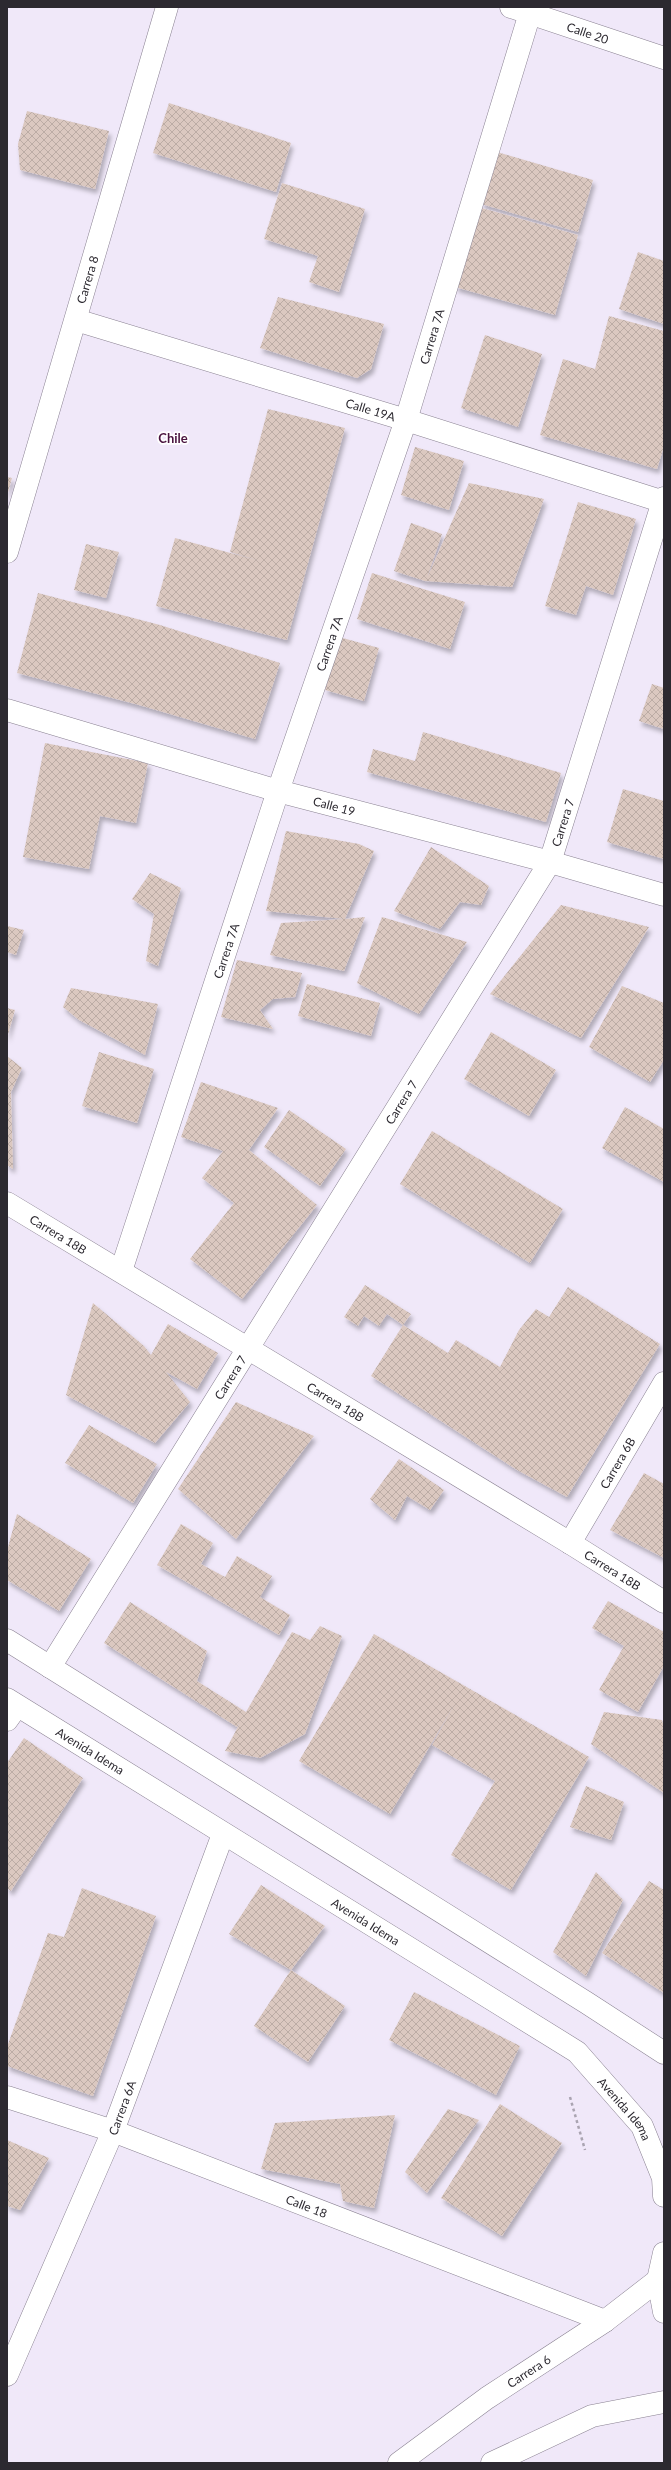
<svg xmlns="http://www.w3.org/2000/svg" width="671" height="2470" font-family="Lato,sans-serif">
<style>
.building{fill:url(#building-cross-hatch);filter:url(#shadow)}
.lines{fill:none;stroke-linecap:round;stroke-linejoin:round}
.minor-casing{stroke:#8a8292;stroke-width:23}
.tertiary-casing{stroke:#8a8292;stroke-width:23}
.secondary-casing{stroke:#8a8292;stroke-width:23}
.path{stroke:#aaa4b1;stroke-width:2.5;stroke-dasharray:3 3;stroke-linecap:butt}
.minor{stroke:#fff;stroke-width:22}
.tertiary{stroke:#fff;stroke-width:22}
.secondary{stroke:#fff;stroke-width:22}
.labels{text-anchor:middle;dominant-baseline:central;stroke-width:3.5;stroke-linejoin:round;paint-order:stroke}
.street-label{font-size:12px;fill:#2c2930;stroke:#fff}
.neighbourhood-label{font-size:13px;font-weight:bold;fill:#4a143f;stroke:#fff}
</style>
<defs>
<pattern id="building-cross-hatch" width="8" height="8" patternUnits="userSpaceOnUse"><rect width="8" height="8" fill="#dbc8c0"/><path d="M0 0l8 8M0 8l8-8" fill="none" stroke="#bcaca5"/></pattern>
<filter id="shadow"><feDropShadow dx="2.5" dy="4.5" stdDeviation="2" flood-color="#0004"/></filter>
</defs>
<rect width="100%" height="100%" fill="#f0e8f9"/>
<path class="building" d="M169 103 291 143 276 192 153 153Z
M27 111 109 131 95 189 20 170 18 144Z
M497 152 593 180 578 232 481 204Z
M282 183 365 209 339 292 309 282 318 256 264 239Z
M478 207 578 235 555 315 455 287Z
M638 252 664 261V324L619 309Z
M278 297 384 324 371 369 357 378 260 348Z
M609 316 664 331V446L657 469 540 435 563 359 595 369Z
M485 335 542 354 518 427 461 408Z
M268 409 345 428 287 640 156 606 175 538 260 561 230 552Z
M415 447 464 461 449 510 401 495Z
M7 477 12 478 7 496Z
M469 483 544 499 512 587 425 581 394 571 411 523 442 534 427 578Z
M578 502 636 519 613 595 586 586 576 615 545 606Z
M86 544 119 552 106 598 74 590Z
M372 573 465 602 450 649 357 619Z
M38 593 160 625 280 663 255 739 139 705 17 673Z
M339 637 379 648 364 701 325 690Z
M652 684 664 688V729L639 721Z
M423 732 561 773 546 822 367 772 373 749 415 761Z
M45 743 148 763 136 823 100 816 89 869 23 857Z
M623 789 664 801V859L607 842Z
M286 831 359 844 374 851 345 919 365 917 344 971 270 955 281 923 344 919 266 911Z
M431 847 489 886 481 905 460 902 440 929 394 911Z
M150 873 181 888 158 966 146 961 154 914 132 899Z
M561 905 649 927 581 1038 490 994Z
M382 917 467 942 419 1014 357 983Z
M7 926 24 930 16 955 7 952Z
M237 960 302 973 295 997 273 999 260 1010 273 1029 221 1017Z
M307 984 380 1003 371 1036 298 1016Z
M622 986 664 1003V1060L650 1082 589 1047Z
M71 988 158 1004 145 1055 79 1020 63 1007Z
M7 1008 15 1010 7 1038Z
M491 1032 556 1070 529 1116 464 1079Z
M99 1052 154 1069 137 1123 82 1106Z
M7 1056 22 1068 11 1092 13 1169 7 1165Z
M201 1082 278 1108 249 1150 317 1205 242 1299 190 1259 234 1203 202 1178 223 1151 181 1137Z
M625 1107 664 1129V1182L602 1148Z
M289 1110 346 1149 320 1186 264 1147Z
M432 1131 563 1209 530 1263 400 1184Z
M365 1285 411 1314 403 1325 448 1353 456 1340 500 1367 519 1330 536 1309 549 1317 568 1287 660 1344 567 1497 517 1470 371 1376 403 1325 387 1314 379 1326 364 1316 358 1326 344 1317Z
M93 1303 144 1346 151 1355 168 1324 218 1353 197 1389 166 1372 190 1402 155 1443 66 1395Z
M236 1402 314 1436 236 1539 178 1489Z
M89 1425 157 1464 133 1503 65 1463Z
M399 1459 444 1490 430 1510 407 1496 395 1520 370 1499Z
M644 1473 664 1484V1558L610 1530Z
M17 1514 91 1559 59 1611 7 1580V1551Z
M181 1524 213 1543 201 1564 225 1577 237 1556 272 1576 260 1597 290 1615 279 1635 157 1565Z
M608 1601 664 1632V1666L638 1712 599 1690 624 1646 592 1628Z
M130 1602 207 1651 197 1681 246 1712 292 1632 310 1640 320 1626 342 1636 305 1734 260 1758 225 1751 240 1723 237 1727 104 1643Z
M374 1634 589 1757 511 1890 451 1855 495 1781 432 1745 454 1705 390 1814 299 1761Z
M604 1712 662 1720 664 1727V1793L591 1744Z
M24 1738 83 1778 11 1891 7 1888V1763Z
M586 1786 624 1802 611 1840 570 1827Z
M596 1872 623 1900 586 1976 553 1952Z
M649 1881 664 1890V1993L602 1953Z
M261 1885 325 1926 291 1970 229 1934Z
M82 1888 156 1916 93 2096 7 2066V2047L48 1933 64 1937Z
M291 1970 345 2006 308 2062 254 2026Z
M414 1992 520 2046 496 2095 389 2040Z
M500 2104 562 2143 502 2236 441 2198Z
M448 2109 479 2120 427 2193 405 2172Z
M395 2115 374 2208 343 2201 340 2184 261 2169 275 2123Z
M7 2140 49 2158 20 2210 7 2206Z"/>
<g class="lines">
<g class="minor-casing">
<g id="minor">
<path id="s1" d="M511 7 664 58"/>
<path id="s2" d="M76 320 406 420 664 502"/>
<path id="s3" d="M7 552 167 7"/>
<path id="s4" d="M7 710 278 791 550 862 664 895"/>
<path id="s5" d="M7 1203 570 1543 664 1602"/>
<path id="s6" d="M121 1271 278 791 406 420 530 13"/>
<path id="s7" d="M570 1543 664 1383"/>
<path id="s8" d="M50 1667 550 862 664 498"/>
<path d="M7 1720 17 1706"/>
<path id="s9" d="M7 2097 113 2131 605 2321"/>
<path id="s10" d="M7 2375 113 2131 223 1834"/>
<path id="s11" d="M399 2463 487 2398 605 2321 658 2280"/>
<path d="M492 2463 592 2416 664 2402"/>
</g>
</g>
<g class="tertiary-casing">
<path id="tertiary" d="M664 2253 658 2280 664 2312"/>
</g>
<g class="secondary-casing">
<g id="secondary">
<path d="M7 1640 587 2003 664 2053"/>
<path id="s12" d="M7 1699 577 2052 642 2126 663 2178 664 2196"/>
</g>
</g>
<path class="path" d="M570 2097 585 2150"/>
<use href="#minor" class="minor"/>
<use href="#tertiary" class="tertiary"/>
<use href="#secondary" class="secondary"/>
</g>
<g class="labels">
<g class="street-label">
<text stroke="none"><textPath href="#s1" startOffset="81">Calle 20</textPath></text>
<text stroke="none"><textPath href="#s3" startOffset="284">Carrera 8</textPath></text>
<text stroke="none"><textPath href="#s6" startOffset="985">Carrera 7A</textPath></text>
<text stroke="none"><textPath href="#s2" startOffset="308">Calle 19A</textPath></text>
<text stroke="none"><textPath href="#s6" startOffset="661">Carrera 7A</textPath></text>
<text stroke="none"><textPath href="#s4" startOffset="341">Calle 19</textPath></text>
<text stroke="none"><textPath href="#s8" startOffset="989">Carrera 7</textPath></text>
<text stroke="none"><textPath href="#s6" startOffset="337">Carrera 7A</textPath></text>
<text stroke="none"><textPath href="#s8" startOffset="665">Carrera 7</textPath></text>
<text stroke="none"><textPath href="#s5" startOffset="60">Carrera 18B</textPath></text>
<text stroke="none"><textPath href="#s8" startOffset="341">Carrera 7</textPath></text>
<text stroke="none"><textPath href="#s5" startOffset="384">Carrera 18B</textPath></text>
<text stroke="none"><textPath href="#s7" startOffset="93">Carrera 6B</textPath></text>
<text stroke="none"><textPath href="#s5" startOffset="708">Carrera 18B</textPath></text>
<text stroke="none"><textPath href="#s12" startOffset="98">Avenida Idema</textPath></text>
<text stroke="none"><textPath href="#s12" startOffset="422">Avenida Idema</textPath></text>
<text stroke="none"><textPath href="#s10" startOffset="291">Carrera 6A</textPath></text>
<text stroke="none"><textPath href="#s12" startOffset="745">Avenida Idema</textPath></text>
<text stroke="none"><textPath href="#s9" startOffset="319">Calle 18</textPath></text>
<text stroke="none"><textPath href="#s11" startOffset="159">Carrera 6</textPath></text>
</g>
<g class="neighbourhood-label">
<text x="173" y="438">Chile</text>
</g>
</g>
<rect width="671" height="2470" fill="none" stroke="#2c2930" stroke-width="16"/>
</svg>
